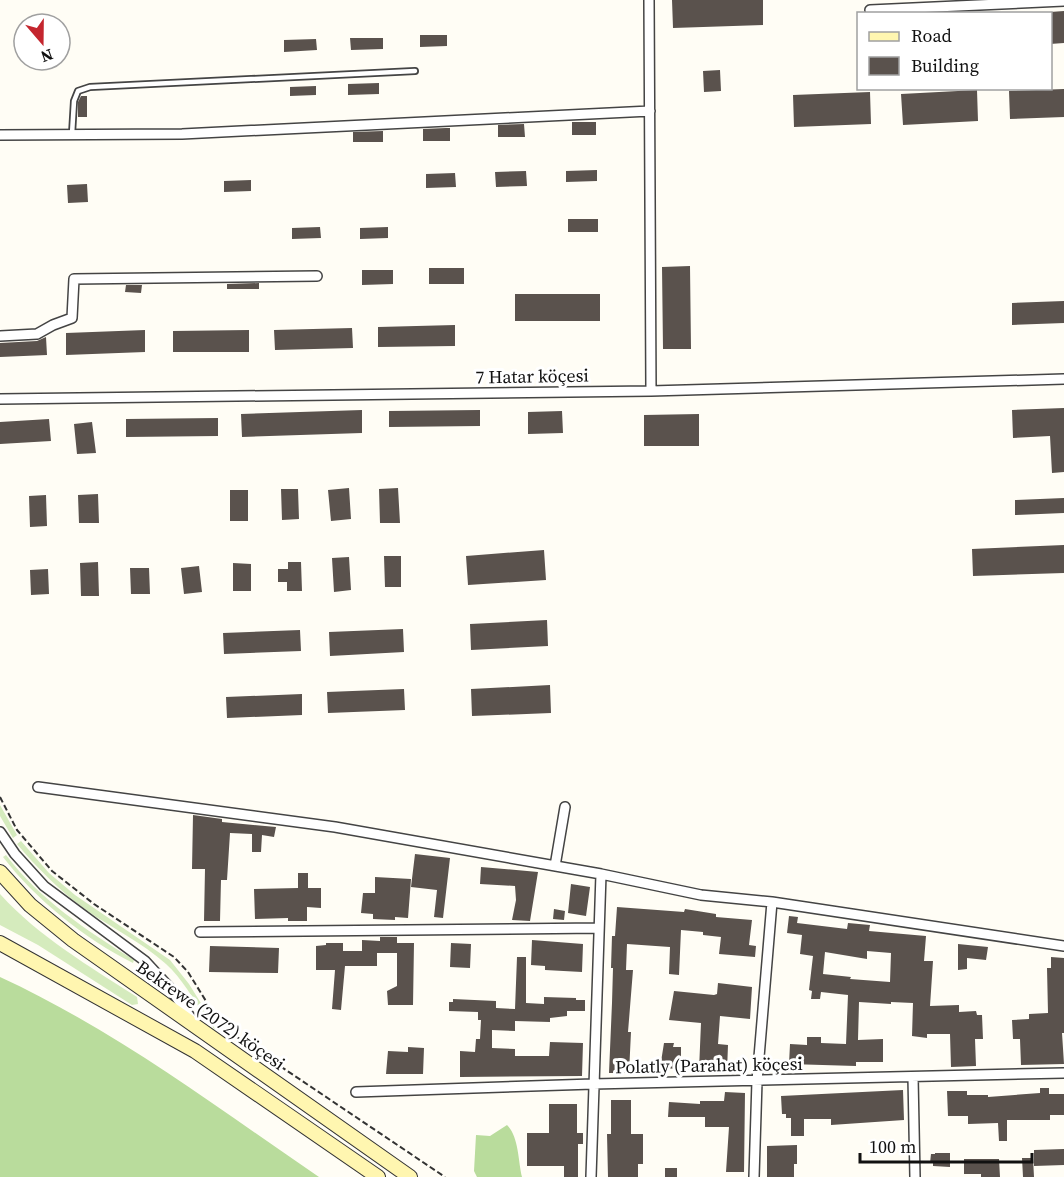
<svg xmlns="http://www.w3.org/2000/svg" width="1064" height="1177" font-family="'Source Serif 4',serif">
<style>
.green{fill:#d5ebbd}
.forest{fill:#b9dc9c}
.building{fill:#5a524d;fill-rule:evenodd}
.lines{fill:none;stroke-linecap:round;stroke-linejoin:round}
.service-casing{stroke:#444;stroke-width:8}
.minor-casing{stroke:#444;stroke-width:12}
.secondary-casing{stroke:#333;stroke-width:16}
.path{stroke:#333;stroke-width:2;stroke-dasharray:6 3;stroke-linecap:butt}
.service{stroke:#fff;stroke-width:4.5}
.minor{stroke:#fff;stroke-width:9}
.secondary{stroke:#fff6b0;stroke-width:14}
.labels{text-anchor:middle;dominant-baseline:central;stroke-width:6;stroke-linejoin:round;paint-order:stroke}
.street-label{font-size:18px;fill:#111;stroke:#fff}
</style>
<rect width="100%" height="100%" fill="#fffdf5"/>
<path class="green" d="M0 805 17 835 13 838 0 816Z
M21 841 49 873 75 895 170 960 189 984 217 1029 215 1030C198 1009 186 982 166 964 143 943 112 928 86 910 60 891 38 869 17 844Z
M6 855C40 900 86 930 134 960L133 963C85 939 35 899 3 857Z
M0 894C39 937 89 966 137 997L138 1004 132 1005 38 945 0 925Z"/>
<path class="forest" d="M0 977C115 1030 215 1106 319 1177H0Z
M507 1125C519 1137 518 1161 522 1177H477L474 1171 476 1135 490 1136Z"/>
<path class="building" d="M672 0H763V25L673 28Z
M1064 11V43L1050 44V12Z
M420 35H447V46L420 47Z
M350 38H383V49L351 50Z
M316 39 317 50 284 52V40Z
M720 70 721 91 704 92 703 71Z
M379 83V94L348 95V84Z
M316 86V95L290 96V87Z
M1064 89V117L1010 119 1009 91Z
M977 90 978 121 903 125 901 94Z
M870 92 871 124 794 127 793 95Z
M81 96H87V117H78V102Z
M572 122H596V135H572Z
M524 124 525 137H498V125Z
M446 128H450V141H423V129Z
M383 131V142H353V132Z
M597 170V181L566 182V171Z
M526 171 527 186 496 187 495 172Z
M455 173 456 187 426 188V174Z
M251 180V191L224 192V181Z
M87 184 88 202 68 203 67 185Z
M568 219H598V232H568Z
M320 227 321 238 292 239V228Z
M388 227V238L360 239V228Z
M690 266 691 349H663L662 267Z
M429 268H464V284H429Z
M362 270H393V284L362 285Z
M259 283V289H227V284Z
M126 285H142L141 293 125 292Z
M515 294H600V321H515Z
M1064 301V323L1012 325V303Z
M455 325V346L378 347V327Z
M352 328 353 348 275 350 274 330Z
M145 330V352L66 355V333Z
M249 330V352H173V331Z
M46 337 47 355 0 357V343L37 341Z
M1064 408V472L1052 473 1050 436 1013 438 1012 410Z
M362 410V433L242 437 241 414Z
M480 410V426L389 427V411Z
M562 411 563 433 528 434V412Z
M699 414V446H644V415Z
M218 418V436L126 437V419Z
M49 419 51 441 0 444V422Z
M92 422 96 453 77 454 74 424Z
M349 488 351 519 331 521 328 490Z
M398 488 400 523H380L379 489Z
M281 489H298L299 519 282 520Z
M230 490H248V521H230Z
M98 494 99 523H79L78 495Z
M46 495 47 526 30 527 29 496Z
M1064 498V513L1015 515V500Z
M1064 545V573L973 576 972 549Z
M544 550 546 580 468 585 466 556Z
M384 556H401V587H385Z
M349 557 351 590 334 592 332 558Z
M98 562 99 596H81L80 563Z
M288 562H301L302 591H287V582H278V569H288Z
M233 563 251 564V591H233Z
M199 566 202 592 184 594 181 568Z
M130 568H149L150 594H131Z
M48 569 49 594 31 595 30 570Z
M547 620 548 646 471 650 470 624Z
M403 629 404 652 330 656 329 632Z
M300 630 301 651 224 654 223 633Z
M550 685 551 713 472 716 471 689Z
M404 689 405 710 328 713 327 692Z
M302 694V715L227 718 226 697Z
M193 815 222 819V822L276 827 274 837 262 835 261 852H252V834L230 833 227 880H221L220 921H204L205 869H192Z
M415 854 450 858 443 918 434 917 437 890 411 887Z
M481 867 538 872 530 921 512 920 516 900 515 886 480 884Z
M298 873H308V888H321V908L307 907V921H288V918L255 919 254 889 298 888Z
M375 877 411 879 408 918 395 917V920L373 919V914L361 913 363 893H375Z
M571 884 590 887 586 916 568 913Z
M617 907 684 912 685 909 716 914V917L752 920 749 945 756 946 755 957 719 954 721 937 703 935V932L681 930 679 975 669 974 670 947 627 944 626 970H633L628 1032H631L629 1073H609L612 1003 613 968H611L612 936H615Z
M554 909 565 911 564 920 553 919Z
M789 916 798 917 797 923 847 929 848 923 870 925 869 931 926 936 924 961H933L930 1006 959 1005V1012L976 1011 977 1015H982L983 1039H975L976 1066 951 1067 950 1034H927V1038L912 1036 913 1003 891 1002V1004L859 1002 858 1040 883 1039V1062H856V1066L789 1064 790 1044 807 1045V1037H821V1043L846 1044 848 995 821 992 820 999H811L812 991 809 990 813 956 800 954 802 935 787 933ZM867 951 891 953 890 982 850 979 851 977 823 974 825 952 867 959Z
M380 937H397V943H414L413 1005H388L387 991 397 986V953H377V966H345L341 1010 332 1009 335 970H316V946L326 945V943H343V951H362V940L380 941Z
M532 940 583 944 582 972 545 970V966L531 965Z
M451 943 471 944 470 968 450 967Z
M958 944 988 947 986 960 967 958V969L958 970Z
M210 946 279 948 278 973 209 972Z
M517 957H526V1003L544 1004V997L576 998V1000H585V1011H567V1016L550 1018V1022L515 1021V1031L492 1030V1048L515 1049V1056H549L550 1042 583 1043 582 1076 460 1077V1051L475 1052 476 1039H480L481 1020H478V1012L449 1011V1002H453V999L496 1001V1008L515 1009Z
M1051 957 1064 958V1033H1062L1064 1064 1021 1065 1020 1039H1013L1012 1020 1029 1019V1014L1048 1013 1047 968H1051Z
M718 983 752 987 750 1019 720 1016 718 1044 728 1045 727 1071 699 1070 701 1023 669 1020 674 991 714 995 717 994Z
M664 1043H674L673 1047H681V1061H698V1070L660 1068Z
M408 1047 424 1048 423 1074H386L388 1051 408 1052Z
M1040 1088H1049V1094H1064V1115H1050V1120H1007V1141H999L998 1123 968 1124V1116H948L947 1091H967V1095H988V1097L1040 1093Z
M903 1090 904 1120 831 1125V1119H804V1136H791V1118H786V1114H782L781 1096Z
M725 1092 745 1093 744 1172H726L729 1127H705V1117H668L669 1102 700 1104V1101H724Z
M611 1100H631V1134H643V1164H638V1177H608L607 1134H611Z
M549 1104H577V1133H583V1144H578V1177H564V1166H527V1133H549Z
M797 1145V1164H794V1177H767V1146Z
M1064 1149V1165L1034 1166V1150Z
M935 1153H950V1167L933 1166V1163H930L931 1154H935Z
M1022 1158H1033L1034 1177H1023Z
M964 1159H999L1000 1177H981V1174H964Z
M665 1168H677V1177H665Z"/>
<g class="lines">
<g class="service-casing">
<path id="service" d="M72 134 74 101 78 91 90 87 415 71"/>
</g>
<g class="minor-casing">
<path id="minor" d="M649 0 651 391
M870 10 1064 1
M0 135 182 134 650 111
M0 336 37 334 53 325 72 318 74 279 317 276
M0 399 651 391 1064 379
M38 787 335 827 601 874 701 895 772 902 1064 946
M0 832 15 854 44 886 145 961 169 987 193 1021
M555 866 565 807
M200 932 599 928
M913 1077 915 1177
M356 1092 593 1084 1064 1073
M591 1177 601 874
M754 1177 757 1081 772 902"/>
</g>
<g class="secondary-casing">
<path id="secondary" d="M0 872 30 905 73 940 410 1177
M0 943 195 1051 378 1177"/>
</g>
<path class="path" d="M0 797 17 830 52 871 94 904 174 957 188 972 222 1027 445 1177"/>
<use href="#service" class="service"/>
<use href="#minor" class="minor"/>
<use href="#secondary" class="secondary"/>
</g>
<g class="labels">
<g class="street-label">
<text transform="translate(532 376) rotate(-1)">7 Hatar köçesi</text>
<text transform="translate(211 1015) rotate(35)">Bekrewe (2072) köçesi</text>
<text transform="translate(709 1065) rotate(-1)">Polatly (Parahat) köçesi</text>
</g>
</g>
<rect x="857" y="12" width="195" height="78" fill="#ffffff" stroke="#a0a0a0" stroke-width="1.5"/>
<rect x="869" y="32" width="30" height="9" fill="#fff6b0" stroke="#a0a0a0" stroke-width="1.5"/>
<text x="911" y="42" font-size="18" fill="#111111">Road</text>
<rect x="869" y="57" width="30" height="18" fill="#5a524d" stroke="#a0a0a0" stroke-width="1.5"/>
<text x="911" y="72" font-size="18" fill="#111111">Building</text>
<g transform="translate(42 42) rotate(160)"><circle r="28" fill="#ffffff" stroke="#a0a0a0" stroke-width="1.5"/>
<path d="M0-4.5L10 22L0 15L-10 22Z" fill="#c4262e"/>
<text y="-9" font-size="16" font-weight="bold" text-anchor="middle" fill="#111111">N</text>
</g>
<path d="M860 1153v9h172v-9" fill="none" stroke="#111111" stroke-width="3"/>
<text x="869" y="1153" font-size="18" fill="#111111" stroke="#ffffff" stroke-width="4.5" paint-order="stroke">100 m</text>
</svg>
